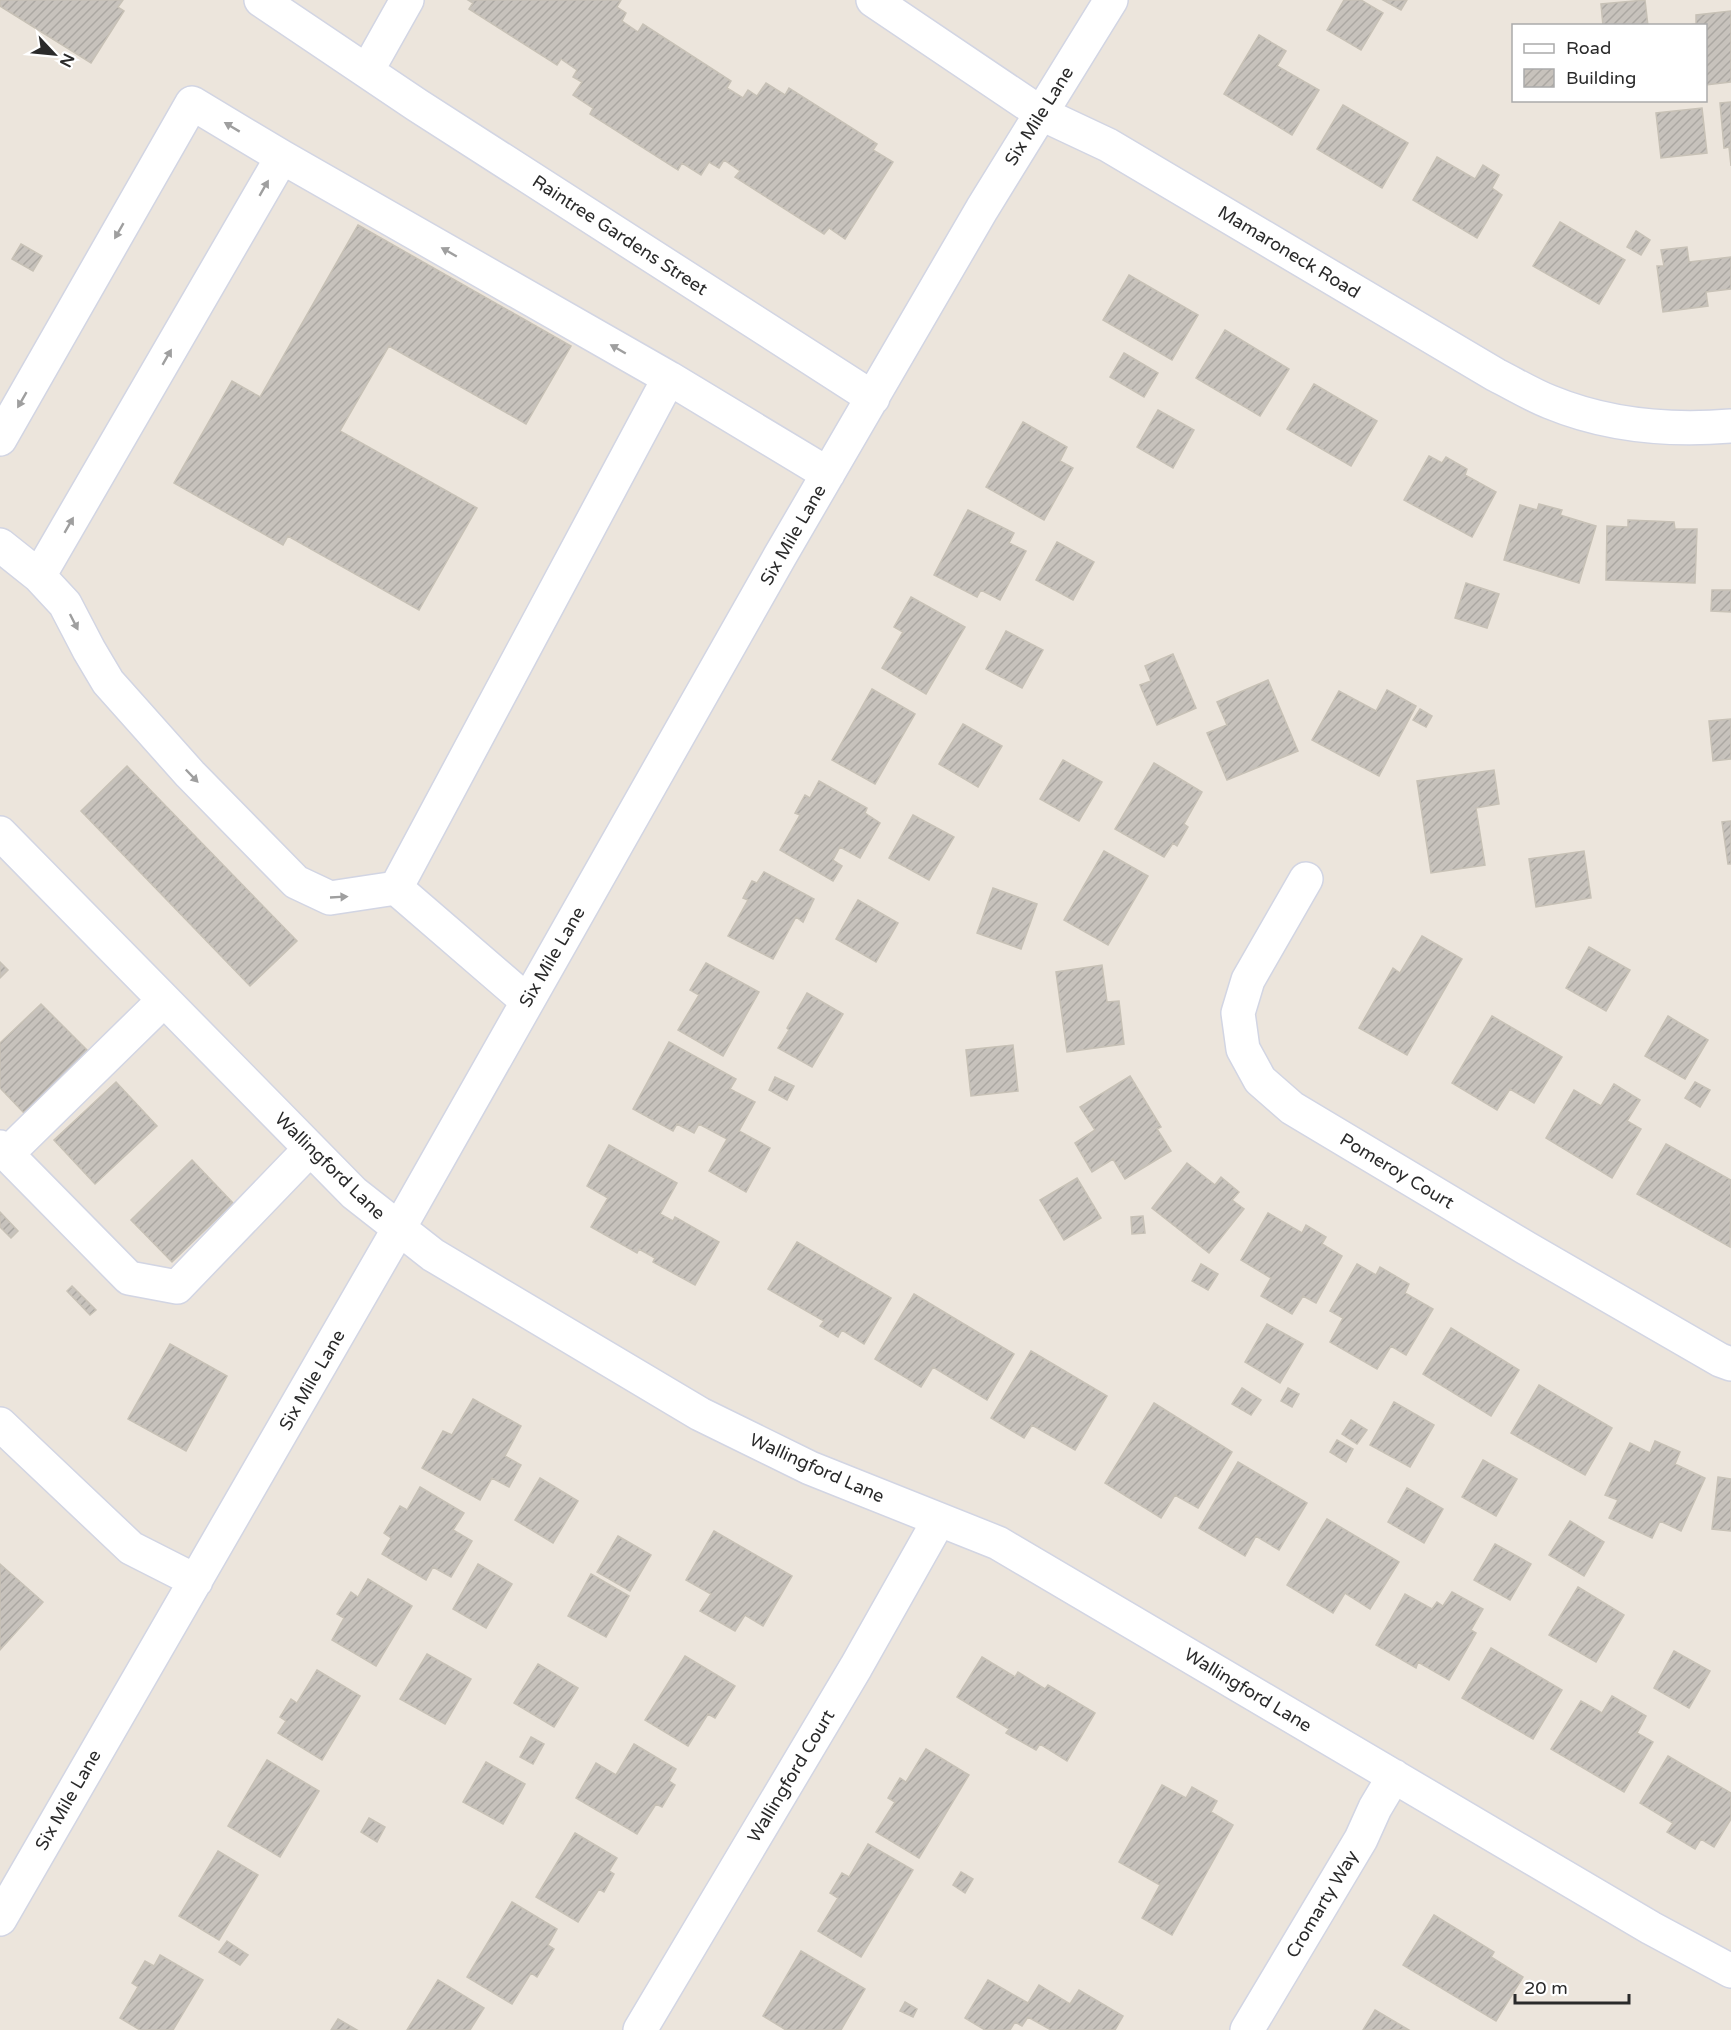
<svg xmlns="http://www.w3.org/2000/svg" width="1731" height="2030" font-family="'Varela Round',sans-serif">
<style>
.building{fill:url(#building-hatch);stroke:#c7c1b6;stroke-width:1.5}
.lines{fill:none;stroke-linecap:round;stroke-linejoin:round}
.minor-casing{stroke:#d2d5e3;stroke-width:36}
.minor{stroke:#fff;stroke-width:33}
.oneway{fill:#9f9f9f}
.labels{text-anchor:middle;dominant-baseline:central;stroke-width:4.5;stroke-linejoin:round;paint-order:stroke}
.street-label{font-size:18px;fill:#2a2a2a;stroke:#fff}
</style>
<defs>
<pattern id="building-hatch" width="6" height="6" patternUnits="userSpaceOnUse" patternTransform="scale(1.5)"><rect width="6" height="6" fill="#c7c2bc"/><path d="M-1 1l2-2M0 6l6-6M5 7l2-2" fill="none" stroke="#aba7a2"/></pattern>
</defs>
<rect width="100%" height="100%" fill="#ece5dc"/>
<path class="building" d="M0 0H123L118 7 124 11 91 63 0 6Z
M468 0H621L617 7 626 13 622 21 638 32 643 24 731 81 727 88 743 98 748 90 757 96 766 83 785 95 789 88 877 144 873 150 893 162 845 239 829 228 824 234 735 177 740 171 724 160 719 168 709 162 701 175 682 163 678 170 590 114 593 108 573 95 582 82 573 77 577 70 561 59 557 65 469 9 473 3Z
M1344 0H1361L1383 13 1361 50 1327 30Z
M1383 0H1407L1401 10Z
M1645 0 1648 26H1603L1601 4Z
M1731 11V82L1706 85V26H1680L1696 24V15Z
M1259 35 1286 51 1277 66 1319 90 1292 135 1224 94Z
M1731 102V166L1729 147 1724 148 1720 103Z
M1343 105 1408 143 1382 188 1317 149Z
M1702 108 1707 153 1661 158 1656 113Z
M1437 157 1475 179 1483 165 1499 175 1492 188 1502 195 1477 238 1413 200Z
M1560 222 1625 260 1599 304 1533 266Z
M358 225 571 346 526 424 389 346 340 431 477 508 419 610 288 536 283 545 174 483 232 381 260 397Z
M1636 231 1650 240 1641 255 1627 247Z
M21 244 42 256 33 271 12 259Z
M1687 247 1689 262 1731 257V289L1706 292 1708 306 1663 312 1657 266H1664L1661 250Z
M1129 275 1198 315 1172 360 1103 320Z
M1225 330 1289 369 1260 416 1196 378Z
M1124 353 1158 373 1144 397 1110 377Z
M1314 384 1377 421 1351 466 1287 429Z
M1158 410 1194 430 1173 468 1137 447Z
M1023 422 1067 447 1060 461 1073 468 1044 520 986 487Z
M1429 456 1442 463 1446 457 1467 469 1465 475 1496 492 1472 537 1404 500Z
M1539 504 1562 510 1560 515 1596 526 1579 583 1504 560 1520 505 1537 510Z
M968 510 1014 533 1009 543 1026 551 1000 600 981 590 977 597 934 575Z
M1628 520 1674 522 1675 529H1697L1695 583 1606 580 1607 526 1628 527Z
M1057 542 1094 562 1073 600 1036 580Z
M1466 583 1499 594 1487 628 1455 618Z
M1712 590H1731V612L1711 611Z
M911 597 965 627 926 694 882 668 903 632 894 627Z
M1006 631 1043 650 1022 688 986 669Z
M1173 654 1196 708 1157 725 1140 685 1151 681 1145 666Z
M1268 680 1298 751 1227 780 1207 733 1227 725 1217 702Z
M872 689 915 714 875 784 832 760Z
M1387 690 1416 706 1379 776 1312 740 1339 691 1376 711Z
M1420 709 1432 716 1426 727 1413 720Z
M1731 719V759L1713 761 1709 721Z
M963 724 1002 746 978 787 939 764Z
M1063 760 1102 782 1079 821 1040 799Z
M1154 763 1202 792 1184 824 1188 827 1177 846 1173 843 1164 857 1115 829Z
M127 766 297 941 250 986 81 811Z
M1494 770 1499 804 1476 808 1485 865 1431 873 1417 781Z
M819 781 867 808 865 813 880 823 860 858 840 847 833 860 842 866 833 881 780 850 800 815 795 813 805 795 810 798Z
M913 815 954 837 929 880 889 858Z
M1731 821V864H1728L1722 822Z
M1104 851 1148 876 1108 945 1064 920Z
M1584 851 1591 898 1536 907 1529 859Z
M764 872 814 899 803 922 796 917 773 959 728 936 748 900 743 898 752 881 757 883Z
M993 888 1037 904 1021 949 977 933Z
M858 900 898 923 876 962 836 939Z
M1422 936 1462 959 1407 1055 1359 1028 1393 968 1400 973Z
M1589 947 1630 970 1606 1011 1566 988Z
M0 962 8 970 0 978Z
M706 963 759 992 723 1056 678 1030 699 995 690 990Z
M1102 965 1107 1002 1119 1001 1124 1044 1067 1052 1056 972Z
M807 993 843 1014 812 1067 778 1048 789 1030 787 1028Z
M41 1004 88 1051 24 1113 0 1088V1043Z
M1492 1016 1562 1057 1534 1103 1510 1089 1497 1110 1452 1083Z
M1668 1016 1708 1040 1685 1079 1645 1056Z
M669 1042 736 1079 730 1089 755 1102 739 1131 770 1148 746 1192 709 1171 727 1139 699 1124 694 1133 677 1124 673 1131 633 1109Z
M1013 1045 1018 1091 971 1096 966 1050Z
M1130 1076 1161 1127 1157 1129 1171 1151 1125 1179 1113 1159 1092 1172 1075 1143 1095 1130 1080 1107Z
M775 1077 794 1086 787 1100 769 1090Z
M116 1082 157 1126 95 1184 54 1140Z
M1695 1082 1710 1090 1700 1107 1685 1098Z
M1614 1084 1640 1100 1627 1121 1641 1129 1612 1178 1546 1138 1574 1090 1601 1106Z
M1666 1144 1731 1180 1730 1247 1637 1194Z
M609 1145 677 1183 660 1214 673 1221 675 1217 719 1242 695 1285 653 1262 655 1258 639 1249 637 1253 591 1227 608 1198 587 1186Z
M192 1160 233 1203 172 1262 131 1220Z
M1187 1163 1215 1185 1221 1177 1239 1192 1232 1200 1244 1209 1209 1253 1152 1208Z
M1077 1178 1101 1218 1064 1240 1040 1200Z
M0 1212 18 1231 11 1238 0 1227Z
M1268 1213 1302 1233 1306 1225 1326 1237 1322 1244 1342 1256 1316 1303 1303 1296 1292 1314 1261 1296 1271 1278 1241 1260Z
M1143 1216 1145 1233 1132 1234 1131 1217Z
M797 1242 891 1298 864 1344 842 1330 838 1337 820 1326 824 1321 768 1289Z
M1201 1264 1218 1274 1208 1290 1192 1281Z
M1357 1264 1376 1275 1380 1267 1409 1284 1405 1293 1433 1309 1406 1355 1391 1346 1377 1369 1330 1342 1343 1318 1330 1311Z
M72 1286 96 1310 90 1315 67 1291Z
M914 1294 1014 1354 987 1400 933 1367 921 1387 875 1359Z
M1267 1324 1303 1344 1280 1383 1245 1362Z
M1451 1328 1519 1370 1491 1416 1423 1374Z
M170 1344 227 1376 186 1451 128 1419Z
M1031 1351 1107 1396 1075 1450 1032 1425 1024 1438 991 1418Z
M1539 1385 1612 1428 1585 1475 1511 1433Z
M1242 1388 1261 1400 1251 1415 1232 1404Z
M1288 1388 1299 1394 1292 1407 1281 1401Z
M473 1399 521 1426 505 1456 521 1465 509 1487 492 1478 480 1500 422 1468 443 1431 452 1435Z
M1394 1402 1434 1425 1410 1467 1370 1445Z
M1154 1403 1232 1452 1198 1508 1175 1495 1161 1518 1105 1483Z
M1351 1420 1367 1430 1357 1444 1342 1434Z
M1337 1440 1353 1449 1346 1462 1330 1452Z
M1655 1441 1680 1452 1675 1464 1705 1478 1681 1531 1660 1521 1652 1538 1609 1518 1618 1500 1605 1495 1630 1443 1650 1453Z
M1483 1460 1517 1479 1496 1516 1462 1497Z
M1238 1462 1307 1503 1279 1550 1256 1536 1245 1556 1199 1528Z
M1718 1477 1731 1479V1531L1712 1529Z
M540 1478 578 1501 553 1543 515 1520Z
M420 1487 464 1513 453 1530 472 1541 451 1577 433 1567 426 1580 382 1554 391 1538 384 1533 400 1506 407 1510Z
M1407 1488 1443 1509 1424 1543 1388 1522Z
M1327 1519 1399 1562 1370 1609 1345 1593 1333 1613 1287 1585Z
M1570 1521 1604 1542 1584 1576 1549 1555Z
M714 1531 792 1576 763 1626 745 1615 735 1631 700 1611 711 1594 686 1580Z
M618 1536 651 1555 630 1591 597 1572Z
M1495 1544 1531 1564 1510 1600 1474 1580Z
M0 1564 43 1602 0 1650Z
M478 1564 512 1584 486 1628 453 1609Z
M591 1574 629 1596 606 1637 568 1616Z
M368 1579 412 1606 376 1666 332 1640 344 1618 337 1614 351 1592 358 1597Z
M1578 1587 1624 1615 1596 1662 1549 1635Z
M1452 1592 1483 1609 1471 1630 1476 1633 1449 1680 1418 1662 1416 1668 1376 1645 1405 1594 1432 1609 1437 1602 1443 1606Z
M1491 1648 1562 1690 1533 1739 1462 1698Z
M1674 1651 1710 1671 1689 1708 1654 1688Z
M427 1654 471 1679 445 1724 400 1699Z
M685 1656 735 1686 715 1718 708 1714 688 1746 645 1720Z
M982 1657 1015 1677 1018 1672 1045 1689 1048 1685 1095 1713 1067 1761 1040 1744 1036 1750 1006 1733 1009 1729 957 1697Z
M538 1664 578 1688 554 1727 514 1703Z
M317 1670 360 1696 322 1760 278 1733 286 1721 280 1717 291 1699 297 1703Z
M1612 1696 1646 1716 1637 1733 1653 1742 1624 1792 1551 1749 1581 1701 1602 1713Z
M531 1737 544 1744 533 1764 520 1757Z
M634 1744 676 1769 669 1781 675 1785 662 1807 656 1804 637 1834 576 1798 596 1763 616 1775Z
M926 1749 969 1775 919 1858 876 1832 895 1802 888 1798 900 1778 906 1782Z
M1668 1756 1731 1793V1819L1714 1847 1701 1839 1695 1849 1667 1832 1673 1823 1640 1803Z
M267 1760 319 1791 280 1857 228 1826Z
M486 1762 525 1784 503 1824 463 1802Z
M1162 1785 1186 1798 1192 1787 1217 1801 1211 1812 1233 1825 1172 1935 1142 1918 1160 1885 1119 1862Z
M369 1818 385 1827 377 1842 361 1832Z
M575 1833 617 1858 609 1871 614 1874 604 1892 599 1889 578 1922 536 1897Z
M868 1844 913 1870 861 1957 818 1931 838 1898 830 1893 842 1873 849 1877Z
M218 1851 258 1875 219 1940 179 1916Z
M961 1872 973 1879 965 1893 953 1885Z
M512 1902 557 1929 548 1945 554 1949 537 1977 531 1973 512 2004 467 1977Z
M1434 1915 1494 1952 1491 1957 1523 1977 1496 2021 1403 1965Z
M227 1941 248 1955 240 1965 219 1952Z
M801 1951 865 1989 841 2030H786L763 2016Z
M160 1955 203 1980 173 2030H140L120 2018 138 1987 132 1983 145 1961 154 1966Z
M438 1980 484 2008 470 2030H407Z
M988 1980 1028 2003 1039 1985 1070 2004 1079 1990 1123 2016 1115 2030H1051L1028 2017 1022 2026 1015 2022 1010 2030H985L965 2018Z
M905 2002 917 2009 913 2017 900 2011Z
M1375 2010 1409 2030H1363Z
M338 2019 357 2030H331Z"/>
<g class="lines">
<g class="minor-casing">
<path id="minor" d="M261 0 417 105 873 398
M873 0 1042 114 1108 145 1496 375C1514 384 1532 395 1550 402 1608 426 1669 431 1731 426
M367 71 407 0
M0 439 192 103 282 157 669 378 828 474
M0 545 39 576 65 604 89 650 108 682 190 774 296 882 330 898 396 888
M39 576 282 157
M0 833 354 1193 433 1255 700 1414 810 1468 998 1543 1651 1928 1731 1971
M1306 879 1248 980 1238 1013 1243 1049 1260 1080 1292 1108 1526 1248 1720 1360 1731 1364
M396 888 669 378
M396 888 527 1001
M0 1147 129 1278 177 1287 310 1149
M7 1154 164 1000
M0 1424 131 1548 196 1581
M0 1919 398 1230 780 556 982 209 1111 0
M640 2030 856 1667 939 1520
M1247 2030 1361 1839 1375 1808 1394 1776"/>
</g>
<use href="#minor" class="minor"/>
</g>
<defs><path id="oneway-solid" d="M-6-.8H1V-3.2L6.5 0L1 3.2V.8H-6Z" transform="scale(1.5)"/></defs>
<g class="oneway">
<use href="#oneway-solid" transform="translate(232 127) rotate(-149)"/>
<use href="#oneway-solid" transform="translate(264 188) rotate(-60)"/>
<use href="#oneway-solid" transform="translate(119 231) rotate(120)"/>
<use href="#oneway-solid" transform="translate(449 252) rotate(-150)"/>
<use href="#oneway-solid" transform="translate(618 349) rotate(-150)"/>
<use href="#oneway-solid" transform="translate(167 357) rotate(-60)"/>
<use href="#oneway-solid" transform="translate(22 400) rotate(120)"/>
<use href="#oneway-solid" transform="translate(69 525) rotate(-60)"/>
<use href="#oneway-solid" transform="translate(74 622) rotate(63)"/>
<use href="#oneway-solid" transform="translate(192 776) rotate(46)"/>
<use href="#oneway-solid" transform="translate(339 897) rotate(-3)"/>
</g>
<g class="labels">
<g class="street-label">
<text transform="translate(1039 116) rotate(-58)">Six Mile Lane</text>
<text transform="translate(620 235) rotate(33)">Raintree Gardens Street</text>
<text transform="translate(1289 252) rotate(31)">Mamaroneck Road</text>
<text transform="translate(793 535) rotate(-60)">Six Mile Lane</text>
<text transform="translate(552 957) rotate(-60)">Six Mile Lane</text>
<text transform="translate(330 1166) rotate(44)">Wallingford Lane</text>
<text transform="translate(1397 1171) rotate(31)">Pomeroy Court</text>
<text transform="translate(312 1380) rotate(-60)">Six Mile Lane</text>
<text transform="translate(817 1468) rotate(24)">Wallingford Lane</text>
<text transform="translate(1248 1690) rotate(31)">Wallingford Lane</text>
<text transform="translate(791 1776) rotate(-59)">Wallingford Court</text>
<text transform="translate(68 1800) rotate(-60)">Six Mile Lane</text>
<text transform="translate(1322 1904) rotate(-59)">Cromarty Way</text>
</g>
</g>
<rect x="1512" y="24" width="195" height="78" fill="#ffffff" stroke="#aaaaaa" stroke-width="1.5"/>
<rect x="1524" y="44" width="30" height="9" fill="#ffffff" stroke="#aaaaaa" stroke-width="1.5"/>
<text x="1566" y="54" font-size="18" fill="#2a2a2a">Road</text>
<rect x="1524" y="69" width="30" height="18" fill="url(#building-hatch)" stroke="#aaaaaa" stroke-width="1.5"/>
<text x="1566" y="84" font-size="18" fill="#2a2a2a">Building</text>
<g transform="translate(54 54) rotate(116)" stroke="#ffffff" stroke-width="4.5" paint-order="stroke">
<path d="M0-4.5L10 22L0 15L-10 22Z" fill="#2a2a2a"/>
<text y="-9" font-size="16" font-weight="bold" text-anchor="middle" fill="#2a2a2a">N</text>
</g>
<path d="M1515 1994v9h114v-9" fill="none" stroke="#2a2a2a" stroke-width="3"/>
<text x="1524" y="1994" font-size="18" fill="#2a2a2a" stroke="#ffffff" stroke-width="4.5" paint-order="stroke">20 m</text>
</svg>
